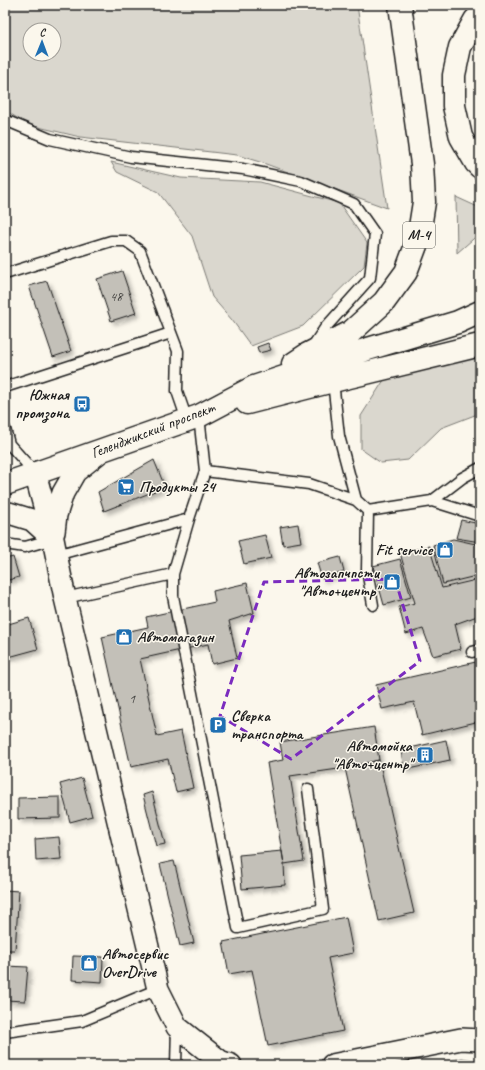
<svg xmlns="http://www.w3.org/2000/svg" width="485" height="1070" font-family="Caveat,sans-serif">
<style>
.green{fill:#dad7ce;stroke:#7b7a75;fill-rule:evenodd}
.building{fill:#c3c0b8;stroke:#1c1c1c;filter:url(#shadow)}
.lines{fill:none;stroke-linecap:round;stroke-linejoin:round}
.service-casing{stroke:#1c1c1c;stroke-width:13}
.minor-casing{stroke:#1c1c1c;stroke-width:24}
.primary-casing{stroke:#1c1c1c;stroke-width:25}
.service{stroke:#fbf7ec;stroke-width:10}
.minor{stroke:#fbf7ec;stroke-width:21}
.primary{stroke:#fbf7ec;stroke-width:22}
.marked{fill:none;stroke:#7b2cbf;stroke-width:3;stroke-dasharray:8 5;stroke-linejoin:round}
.labels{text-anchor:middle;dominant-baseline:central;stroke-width:3;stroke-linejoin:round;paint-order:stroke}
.number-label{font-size:14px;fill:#464543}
.shield{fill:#fbf7ec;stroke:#5f5e5a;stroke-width:1}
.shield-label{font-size:15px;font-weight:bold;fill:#1c1c1c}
.poi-label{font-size:16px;font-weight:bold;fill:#1c1c1c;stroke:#fbf7ec;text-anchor:end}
.street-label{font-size:16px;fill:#1c1c1c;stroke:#fbf7ec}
</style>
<defs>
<filter id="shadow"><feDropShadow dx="3.5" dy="3.5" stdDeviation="2" flood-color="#0004"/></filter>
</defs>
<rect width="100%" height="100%" fill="#fbf7ec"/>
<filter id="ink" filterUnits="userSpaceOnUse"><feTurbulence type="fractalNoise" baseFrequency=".025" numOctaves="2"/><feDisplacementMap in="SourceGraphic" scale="8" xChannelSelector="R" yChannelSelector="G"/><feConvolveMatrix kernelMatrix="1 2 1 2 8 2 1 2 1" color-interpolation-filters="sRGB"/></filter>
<g filter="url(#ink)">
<path class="green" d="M5 5H357L387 208 263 163 237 155 80 137 26 124 5 110ZM30 30H54V54H30Z
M111 162 181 178 260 182 339 203 367 243 364 266 303 326 251 346 232 320 212 297 192 236 158 192 117 172Z
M456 197 480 208V233L457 253Z
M480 353V413L441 428 408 460 381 463 361 449V416L384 380Z
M462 1058 480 1061V1065H430Z"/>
<path class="building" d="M122 271 136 313 111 321 97 279Z
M47 281 71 351 53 357 29 286Z
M268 343 271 350 259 353 257 347Z
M154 460 165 487 104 511 98 492Z
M461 520 480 524V542L456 538Z
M298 524 301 542 283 545 280 527Z
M265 535 271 558 244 564 238 541Z
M453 539 480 545V575L443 584 433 545Z
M429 546 442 588 480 579V615L455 624 461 649 433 656 423 629 406 634 399 607 415 603 400 553Z
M13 557 19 577 5 581V559Z
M340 557 344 572 322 579 317 563Z
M400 559 411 597 384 605 373 566Z
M247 583 254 613 229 621 237 658 212 664 208 644 140 659 157 736 181 731 193 788 176 792 168 759 131 767 102 637 148 627 146 617 215 602 213 591Z
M29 618 38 649 5 658V625Z
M480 661V721L422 735 414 702 382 709 376 685Z
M374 727 379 760 345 768 290 776 304 861 284 864 267 763 283 760 280 742Z
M446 740 450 760 404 770 401 750Z
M379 760 414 913 379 921 345 768Z
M82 778 92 816 70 822 60 784Z
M152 792 165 844 156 846 143 795Z
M60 797V818L18 819V798Z
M59 837 61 859 36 861 35 839Z
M282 851 284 864 285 885 242 889 239 855Z
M174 861 194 943 180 946 160 864Z
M5 890 19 891 15 950H5V956Z
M346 917 353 953 328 958 343 1031 268 1046 252 970 229 974 223 942Z
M73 956 103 957 102 982 72 980Z
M5 966 28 967 25 1001 5 1000Z"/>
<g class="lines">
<g class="service-casing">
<path id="service" d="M5 120 50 139 131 157 243 169 301 181 354 204 375 234 370 278 325 328 313 346
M5 274 111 241H126L140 251 178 351 177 391 187 420
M333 381 339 436 356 500
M5 387 171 333
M199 416 205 471 189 519 173 574V596L238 928 323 909 308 789
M5 429 9 444 35 473
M205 471 309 484 356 500 368 511 367 570 373 605
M432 501 462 478 480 468
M368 511 432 501 480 516
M5 544 25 547 53 539
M56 555 189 519
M65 598 173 574
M472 652 480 650
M5 1032 82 1021 158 989
M176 1065 177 1027"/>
</g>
<g class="minor-casing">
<path id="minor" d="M35 473 53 539 65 598 158 989 177 1027 220 1061 231 1065
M5 513H9L32 520 53 539
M54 532 56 515 63 493 75 472 100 452
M332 1065 461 1039 480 1040"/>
</g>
<g class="primary-casing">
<path id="primary" d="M480 15 475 20 460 47 454 75V106L461 137 476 163 480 167
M293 364 308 354 351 332 384 302 406 272 418 240 424 202 422 164 400 5
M247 403 333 381 480 345
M5 484 199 416 254 387 368 349 458 322 480 312"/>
</g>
<use href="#service" class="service"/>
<use href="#minor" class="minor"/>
<use href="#primary" class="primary"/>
</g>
</g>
<path class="marked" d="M395 579 420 661 291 759 220 716 264 582Z"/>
<defs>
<g id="bus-square" transform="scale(0.9)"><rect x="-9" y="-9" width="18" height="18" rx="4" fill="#1f6fb2" stroke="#fbf7ec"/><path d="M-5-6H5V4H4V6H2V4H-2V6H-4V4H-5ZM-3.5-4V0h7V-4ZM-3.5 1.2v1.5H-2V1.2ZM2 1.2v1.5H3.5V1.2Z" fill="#fff"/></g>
<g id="supermarket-square" transform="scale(0.9)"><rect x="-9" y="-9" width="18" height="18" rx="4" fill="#1f6fb2" stroke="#fbf7ec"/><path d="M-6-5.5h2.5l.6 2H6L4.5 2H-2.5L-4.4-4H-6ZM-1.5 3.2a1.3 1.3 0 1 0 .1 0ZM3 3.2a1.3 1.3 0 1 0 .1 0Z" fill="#fff"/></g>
<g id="shop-square" transform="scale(0.9)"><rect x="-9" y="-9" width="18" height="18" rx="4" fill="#1f6fb2" stroke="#fbf7ec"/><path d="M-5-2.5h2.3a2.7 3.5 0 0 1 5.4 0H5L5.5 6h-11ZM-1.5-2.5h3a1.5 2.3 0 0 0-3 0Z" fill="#fff"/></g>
<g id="parking-square" transform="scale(0.9)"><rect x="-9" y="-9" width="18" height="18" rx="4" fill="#1f6fb2" stroke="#fbf7ec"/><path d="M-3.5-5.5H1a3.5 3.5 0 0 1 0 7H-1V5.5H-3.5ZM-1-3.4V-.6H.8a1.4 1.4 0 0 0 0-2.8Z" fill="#fff"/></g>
<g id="building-square" transform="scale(0.9)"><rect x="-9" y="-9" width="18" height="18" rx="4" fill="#1f6fb2" stroke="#fbf7ec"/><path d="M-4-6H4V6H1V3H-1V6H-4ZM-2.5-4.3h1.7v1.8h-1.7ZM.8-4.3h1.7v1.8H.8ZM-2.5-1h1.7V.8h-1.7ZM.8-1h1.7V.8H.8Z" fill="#fff"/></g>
</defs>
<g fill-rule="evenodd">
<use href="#bus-square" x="82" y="404"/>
<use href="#supermarket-square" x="126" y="487"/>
<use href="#shop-square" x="445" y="550"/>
<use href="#shop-square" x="392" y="582"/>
<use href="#shop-square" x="124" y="637"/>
<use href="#parking-square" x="218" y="725"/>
<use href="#building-square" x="425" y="755"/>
<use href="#shop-square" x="89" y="963"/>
</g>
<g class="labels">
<g class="number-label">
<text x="116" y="296">48</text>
<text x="132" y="698">1</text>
</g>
<rect class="shield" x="403" y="222" width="32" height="26" rx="3"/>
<g class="shield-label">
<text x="419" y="235">М-4</text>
</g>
<g class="poi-label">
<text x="69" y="395">Южная<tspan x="69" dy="18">промзона</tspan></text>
<text x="139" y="487" text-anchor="start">Продукты 24</text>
<text x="432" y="550">Fit service</text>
<text x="379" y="573">Автозапчпсти<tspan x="379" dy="18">"Авто+центр"</tspan></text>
<text x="137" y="637" text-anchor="start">Автомагазин</text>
<text x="231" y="716" text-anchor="start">Сверка<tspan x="231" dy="18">транспорта</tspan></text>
<text x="412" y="746">Автомойка<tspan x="412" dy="18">"Авто+центр"</tspan></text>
<text x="102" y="954" text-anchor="start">Автосервис<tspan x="102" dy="18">OverDrive</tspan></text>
</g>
<g class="street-label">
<text transform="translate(153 430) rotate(-21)">Геленджикский проспект</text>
</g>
</g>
<rect width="485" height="1070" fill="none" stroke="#fbf7ec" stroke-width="20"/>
<rect x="10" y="10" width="465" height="1050" fill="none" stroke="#1c1c1c" stroke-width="1.5" filter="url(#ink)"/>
<g transform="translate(42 42) rotate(1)"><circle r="19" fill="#fbf7ec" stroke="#a29f99"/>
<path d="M0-3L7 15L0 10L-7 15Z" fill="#1f6fb2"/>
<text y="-6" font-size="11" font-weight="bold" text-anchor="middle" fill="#1c1c1c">С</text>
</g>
</svg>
